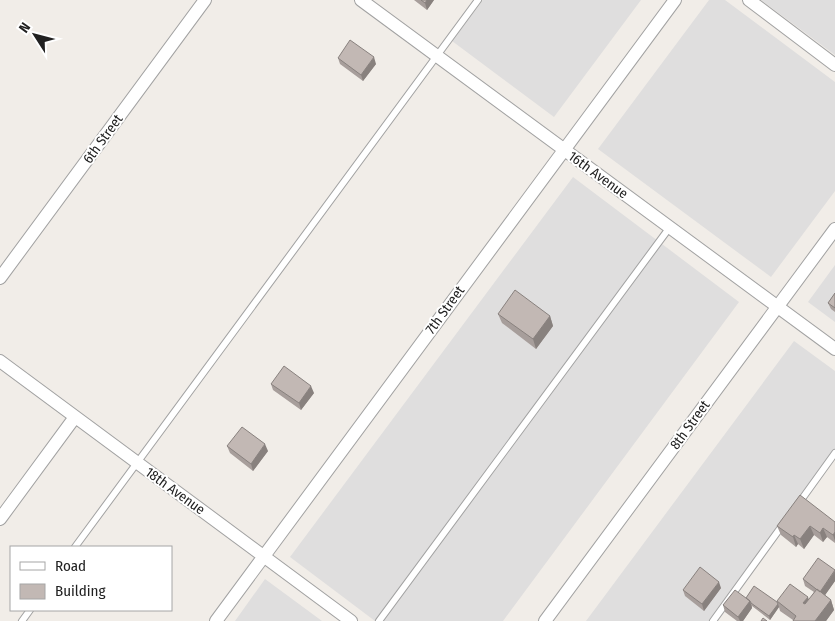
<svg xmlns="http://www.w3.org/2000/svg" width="835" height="621" font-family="'Fira Sans Condensed',sans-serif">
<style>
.residential{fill:#dfdede}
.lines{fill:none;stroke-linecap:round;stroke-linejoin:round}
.service-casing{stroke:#a2a2a2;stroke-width:8}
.minor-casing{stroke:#a2a2a2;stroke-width:14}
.service{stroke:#fff;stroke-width:6}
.minor{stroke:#fff;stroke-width:12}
.wall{fill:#a79e9b}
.shaded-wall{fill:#88817e}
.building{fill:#c2b8b4;stroke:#88817e}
.labels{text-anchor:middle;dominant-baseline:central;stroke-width:4;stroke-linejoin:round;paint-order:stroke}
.street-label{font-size:14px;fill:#212121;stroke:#fff}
</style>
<rect width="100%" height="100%" fill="#f1ede8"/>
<path class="residential" d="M483 0H641L554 117 452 41Z
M709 0H725L835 82V191L771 277 598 149Z
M761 0H835V55Z
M573 177 739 302 503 621H375L290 557Z
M835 265V322L808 302Z
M794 341 835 371V453L713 621H586Z
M265 579 322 621H235Z"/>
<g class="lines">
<g class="service-casing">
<path id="service" d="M799 503 835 453
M75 547 478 0
M22 621 30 610
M379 621 670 227
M713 621 784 523"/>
</g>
<g class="minor-casing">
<path id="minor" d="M361 0 835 349
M749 0 835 65
M0 278 205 0
M0 361 351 621
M0 519 75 417
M216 621 675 0
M545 621 835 229"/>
</g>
<use href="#service" class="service"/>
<use href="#minor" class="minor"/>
</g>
<path class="wall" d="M414 0H434L427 10Z
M338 58 376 64 363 81 340 64Z
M835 293V312L831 309 828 303Z
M498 314 550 316 553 326 536 349 502 323Z
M271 384 314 393 301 410 273 390Z
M227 446 268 451 253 471 230 453Z
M835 522V543L827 537 823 542 814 535 804 549 798 544 796 547 781 535 777 526Z
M835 570V581L825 595 831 600 834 610 826 621H793V620L780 611 779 607 770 620 752 606V608L743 621H737L725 612 723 605 746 598 777 602 809 600 814 592 805 586 803 579Z
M721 588 704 611 685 596 683 590Z"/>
<path class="shaded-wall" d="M427 0H434L427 10 425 3Z
M374 57 376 64 363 81 361 75Z
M550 316 553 326 536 349 533 339Z
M311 386 314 393 301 410 299 403Z
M265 444 268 451 253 471 251 464Z
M810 526 814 535 804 549 800 539Z
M823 528 827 537 823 542 820 533Z
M835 532V541L833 535Z
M794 535 798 544 796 547 793 537Z
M835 571V581L823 598 820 592Z
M719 582 721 588 704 611 702 604Z
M808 597 811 607 803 603Z
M831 600 834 610 826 621H815Z
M750 601 752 608 743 621H740L738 617Z
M778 604 779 607 770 620 769 616Z"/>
<path class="building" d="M421 0H427L425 3Z
M350 40 374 57 361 75 338 58Z
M515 290 550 316 533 339 498 314Z
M835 293V308L828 303Z
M284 366 311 386 299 403 271 384Z
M242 427 265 444 251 464 227 446Z
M800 495 835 522V532L833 535 823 528 820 533 810 526 800 539 794 535 793 537 777 526Z
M818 558 835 570 820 592 803 579Z
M700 567 719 582 702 604 683 590Z
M790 584 808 597 803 603 805 604 817 589 831 600 815 621H793L796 616 777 601Z
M754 586 777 602 778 604 769 616 751 603 750 601 746 598Z
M735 590 750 601 738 617 723 605Z
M763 618 767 621H761Z"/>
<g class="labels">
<g class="street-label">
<text transform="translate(103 139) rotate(-54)">6th Street</text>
<text transform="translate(598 175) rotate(36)">16th Avenue</text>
<text transform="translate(445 310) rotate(-54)">7th Street</text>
<text transform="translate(690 425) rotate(-54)">8th Street</text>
<text transform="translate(175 491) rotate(36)">18th Avenue</text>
</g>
</g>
<rect x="10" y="546" width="162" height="65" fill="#ffffff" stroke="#a6a6a6"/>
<rect x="20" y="562" width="25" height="8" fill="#ffffff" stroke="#a6a6a6"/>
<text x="55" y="571" font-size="15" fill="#212121">Road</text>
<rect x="20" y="584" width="25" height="15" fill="#c2b8b4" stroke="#a6a6a6"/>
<text x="55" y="596" font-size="15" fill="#212121">Building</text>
<g transform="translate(35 35) rotate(306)" stroke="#ffffff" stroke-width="4" paint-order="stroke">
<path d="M0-4L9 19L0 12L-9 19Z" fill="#212121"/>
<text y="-8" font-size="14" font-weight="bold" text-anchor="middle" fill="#212121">N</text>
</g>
</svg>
